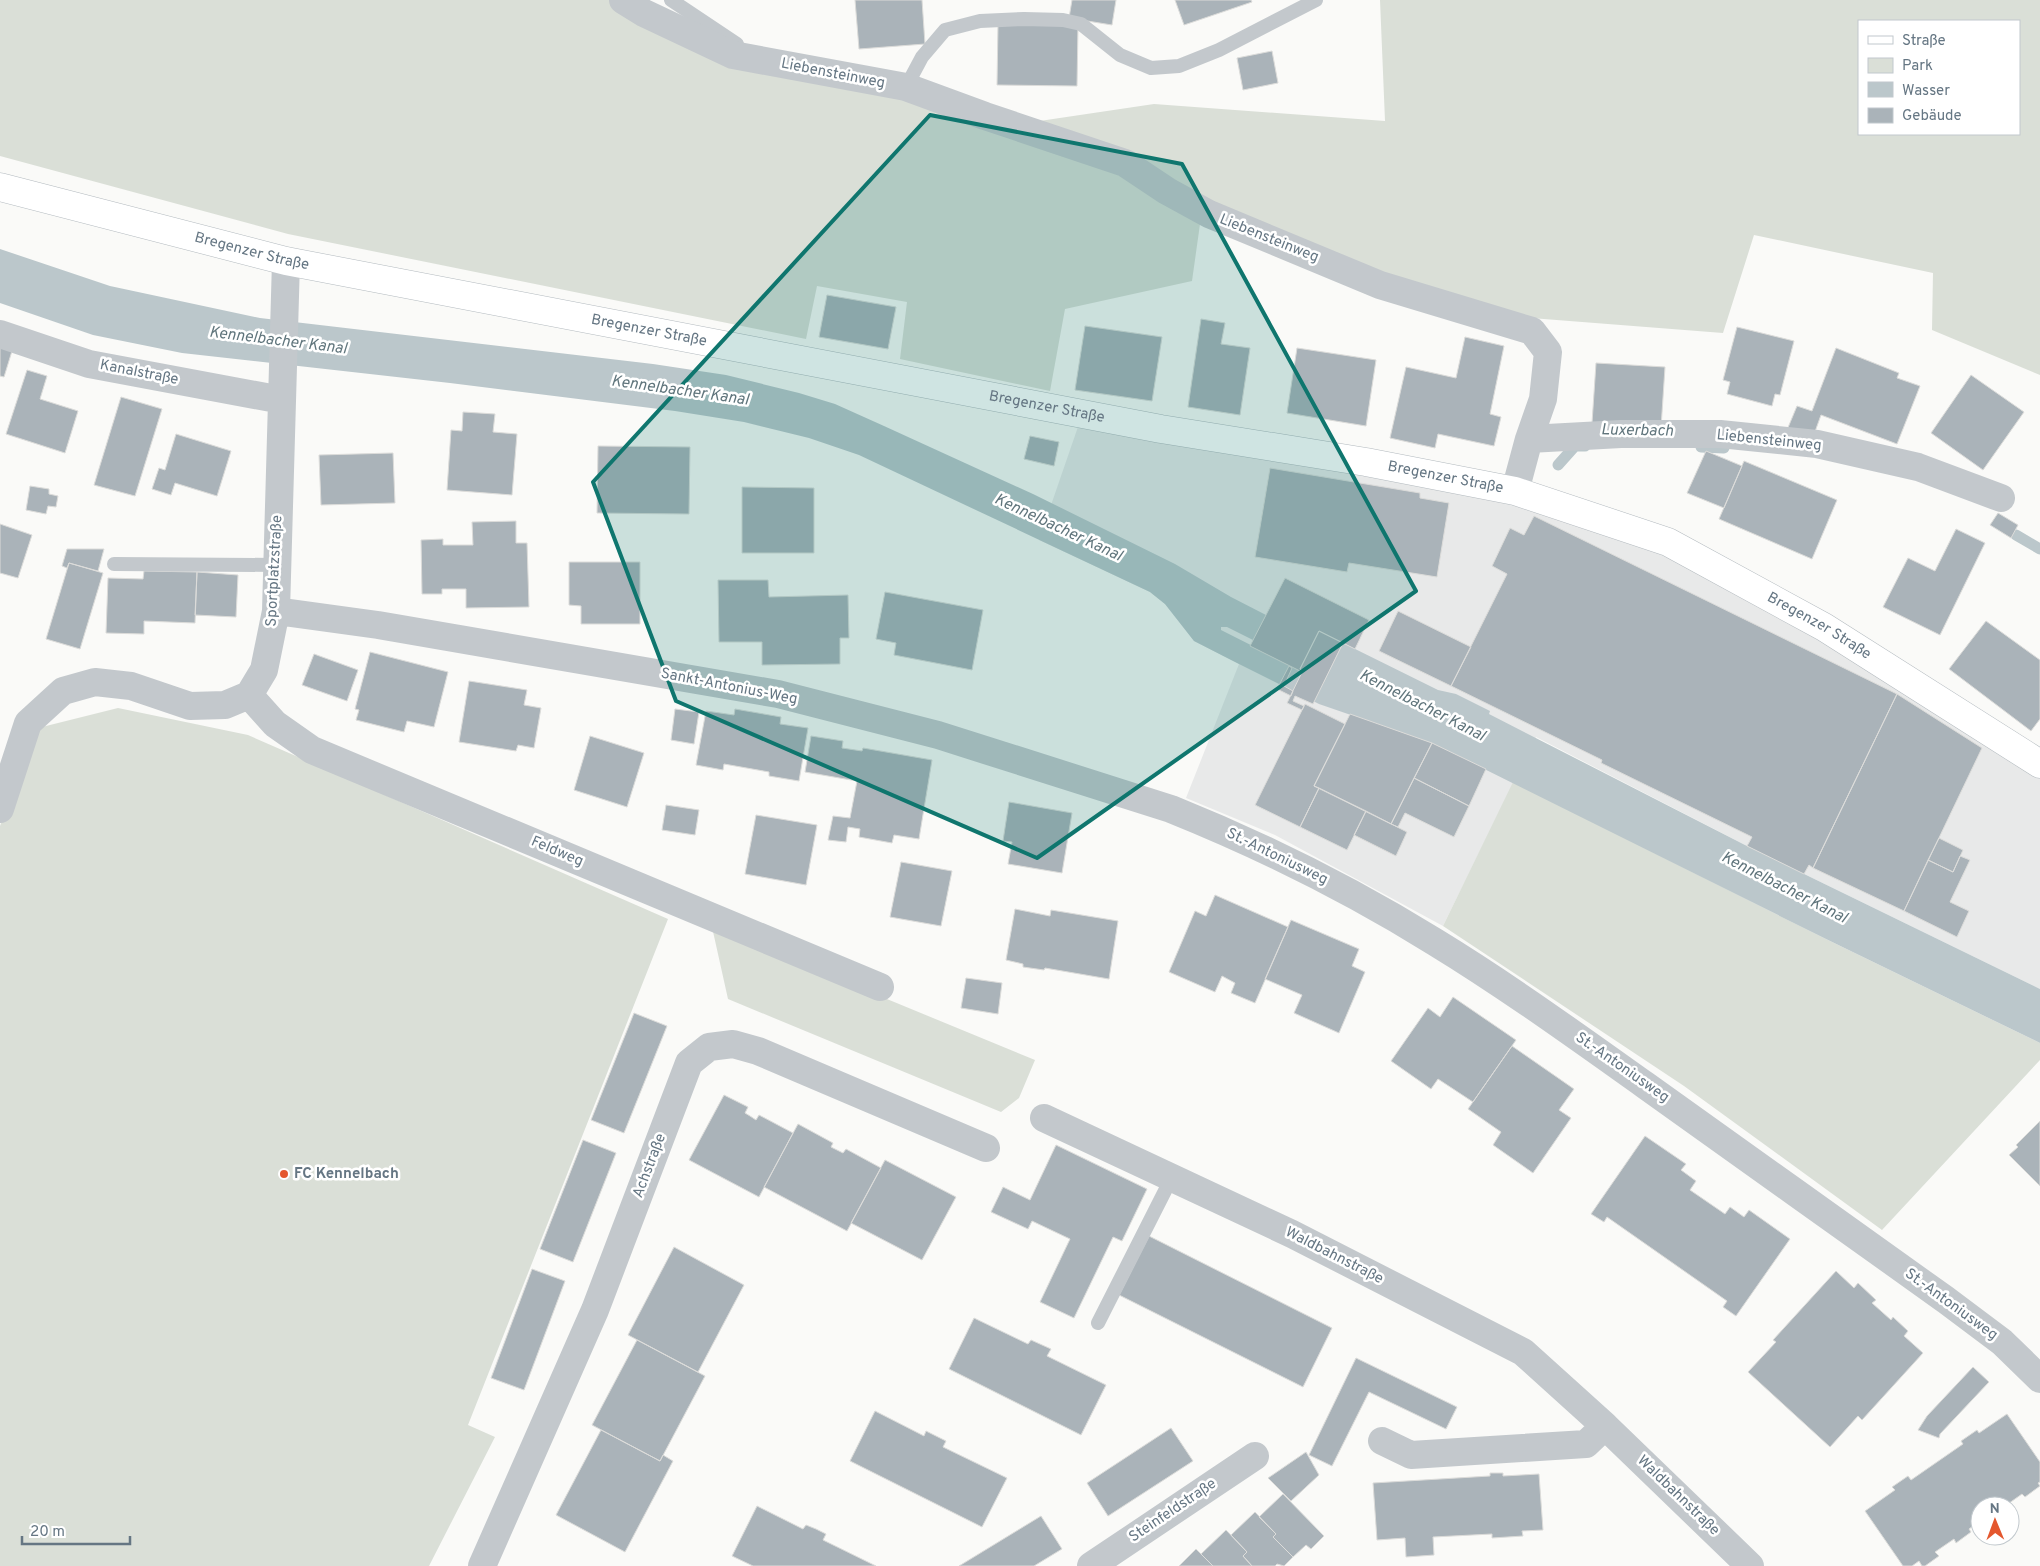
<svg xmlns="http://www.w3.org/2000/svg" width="2040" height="1566" font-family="Overpass,sans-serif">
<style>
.built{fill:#e8e9e9}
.green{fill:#dadfd7;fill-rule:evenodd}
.water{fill:#bbc7cb}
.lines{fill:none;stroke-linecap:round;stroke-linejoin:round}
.stream{stroke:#bbc7cb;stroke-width:11}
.building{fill:#aab3b9;stroke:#dcdcda}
.secondary-casing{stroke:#b3babf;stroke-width:29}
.lane{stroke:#c3c8cc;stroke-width:14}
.street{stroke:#c3c8cc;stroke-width:28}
.secondary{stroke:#fff;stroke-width:28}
.marked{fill:#0f766e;fill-opacity:0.2;stroke:#0f766e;stroke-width:4;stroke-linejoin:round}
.poi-dot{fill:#e4572e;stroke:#fff;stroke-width:2}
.labels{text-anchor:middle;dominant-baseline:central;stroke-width:5;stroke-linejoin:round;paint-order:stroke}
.street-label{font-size:15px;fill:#657683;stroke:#fff}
.poi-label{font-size:15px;font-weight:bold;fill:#657683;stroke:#fff;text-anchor:start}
.water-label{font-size:16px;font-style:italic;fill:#60757c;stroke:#fff}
</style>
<rect width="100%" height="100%" fill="#fafaf8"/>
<path class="built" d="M1080 421 1512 500 1666 551 1902 686 2040 776V989L1747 846 1536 737 1443 926 1275 835 1186 798 1239 664 1194 641 1165 604 1150 592 1039 540Z"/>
<path class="green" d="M0 0H611L992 128 1154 104 1385 121 1380 0H2040V375L1932 330 1933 273 1754 235 1723 333 1531 318 1200 224 1192 281 1065 309 1050 391 900 359 907 302 817 286 806 339 288 234 0 156ZM1859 21H2019V134H1859Z
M118 708 248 735 668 919 468 1425 495 1437 429 1566H0V826L34 729Z
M1513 782 1828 940 2040 1043V1060L1882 1230 1684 1086 1443 926Z
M712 927 1035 1060 1019 1098 1001 1112 728 999Z"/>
<path class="water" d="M0 249 110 286 260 318 653 364 726 375 799 393 835 404 884 426 1033 494 1175 564 1231 597 1266 615 1253 640 1227 627H1221V630L1324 682 1343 643 1438 690 1456 694 1490 711 1489 714 1747 846 2040 989V1043L1828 940 1432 743 1319 704 1239 664 1194 641 1165 604 1150 592 859 455 809 438 744 422 675 411 450 383 182 353 93 335 0 303Z"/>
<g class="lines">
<path class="stream" d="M1701 447 1724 448
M1558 465 1575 446H1585
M2016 535 2040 549"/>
</g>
<path class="building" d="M855 0H922L925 44 859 49Z
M1072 0H1116L1112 25 1069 18Z
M1175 0H1251L1252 2 1184 25Z
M998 24 1078 25 1077 86 997 85Z
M1272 51 1278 83 1243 90 1237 58Z
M827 295 896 307 888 349 819 337Z
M1201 319 1225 323 1221 344 1250 348 1240 415 1188 407Z
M1085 326 1162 337 1152 401 1075 390Z
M1737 327 1794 341 1780 395 1775 394 1772 406 1727 394 1730 382 1723 380Z
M1465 337 1504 346 1490 414 1501 417 1494 446 1438 434 1435 448 1390 438 1406 367 1456 378Z
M0 347 12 351 4 377 0 376Z
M1297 348 1376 360 1366 426 1287 413Z
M1836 348 1899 373 1897 378 1920 386 1897 444 1821 415 1812 440 1787 430 1797 406 1812 411Z
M1596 363 1665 367 1661 428 1592 423Z
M27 370 47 376 40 399 78 411 65 453 6 434Z
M1971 375 2024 412 1983 470 1931 433Z
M121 397 162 409 135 496 94 485Z
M463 412 495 414 493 432 517 434 512 495 447 490 451 430 462 431Z
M176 434 231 451 217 496 175 483 171 495 152 489 159 468 165 470Z
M1030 436 1059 442 1054 466 1024 459Z
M598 446 690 447 689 514 597 513Z
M1706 451 1742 466 1724 508 1687 493Z
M393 453 395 503 321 505 319 455Z
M1744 461 1837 500 1812 559 1719 519Z
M1270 468 1420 493V498L1449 503 1437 577 1349 563 1347 572 1255 557Z
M30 486 49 489V494L58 496 56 507 48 506 46 514 26 510Z
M742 487 814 488V553H742Z
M1998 513 2018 525 2011 538 1990 525Z
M1534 516 1897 694 1813 868 1809 865 1804 874 1747 846 1752 837 1601 763 1602 760 1451 686 1507 574 1492 566 1510 528 1524 535Z
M516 521V543H527L529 607 466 608V589H442V594H422L421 540 443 539V545H473L472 522Z
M0 524 32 535 18 578 0 573Z
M1956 529 1985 543 1940 635 1883 607 1908 558 1935 571Z
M67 549H104L98 571 69 563 67 568 62 566Z
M569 562H640V624H581V606L569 605Z
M69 563 103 573 80 649 46 639Z
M144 571 197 572 195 623 144 621V634L106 633 108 578 143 579Z
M197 572 238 575 236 617 195 615Z
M1285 578 1369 620 1355 649 1319 631 1300 669 1303 670 1302 672 1250 646Z
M718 580H768L769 597 848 595 849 638H840V664L762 665V642H719Z
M885 592 983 610 972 670 894 655 896 643 876 639Z
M1398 611 1471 647 1451 686 1379 651Z
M1986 621 2040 660V719L2031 731 1949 669Z
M1319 631 1343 643 1313 704 1295 696 1293 701 1304 706 1302 710 1287 703 1303 670 1300 669Z
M370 652 448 672 434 727 407 721 404 732 356 720 359 710 355 709Z
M314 654 358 670 347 701 302 685Z
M1289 666 1292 668 1284 686 1293 691 1291 696 1277 689Z
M469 681 527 690 524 705 541 708 534 748 518 745 516 751 459 742Z
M1897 694 1982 748 1904 911 1813 868Z
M1305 704 1345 724 1314 786 1319 788 1300 827 1255 805Z
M675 709 699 712 694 744 671 740Z
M735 709 781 717 780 724 808 728 799 781 769 776V772L724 764 723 770 696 765 706 711 734 715Z
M1350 714 1432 743 1391 824 1314 786Z
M590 736 644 753 627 807 574 790Z
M811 736 843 741 842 748 862 751 863 748 932 760 919 839 894 835 892 843 859 837 860 829 848 827 846 842 828 840 833 816 850 818 857 781 805 772Z
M1432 743 1486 769 1469 806 1414 778Z
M1414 778 1469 806 1454 837 1405 813 1398 827 1391 824Z
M1319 788 1366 811 1347 850 1300 827Z
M1009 802 1072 813 1062 873 1008 864 1012 842 1003 841Z
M666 805 699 810 695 835 662 830Z
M1366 811 1407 832 1396 856 1354 835Z
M756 815 817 825 806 885 745 874Z
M1939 838 1963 850 1953 872 1928 860Z
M1960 856 1970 860 1950 902 1969 911 1957 937 1904 911 1928 860 1953 872Z
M901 862 952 871 941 926 890 917Z
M1215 895 1288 927 1255 1003 1231 993 1235 983 1222 976 1215 992 1169 972 1195 911 1206 916Z
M1015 909 1050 916 1051 910 1118 921 1109 979 1045 968 1044 970 1023 967V964L1006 960Z
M1291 920 1359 949 1352 966 1365 972 1339 1033 1294 1013 1302 995 1265 979Z
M966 978 1002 983 998 1014 961 1008Z
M1453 997 1516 1040 1473 1102 1438 1079 1431 1089 1391 1061 1428 1008 1440 1017Z
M634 1013 667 1026 624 1133 591 1120Z
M1512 1046 1574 1089 1559 1110 1571 1118 1533 1173 1493 1145 1501 1132 1468 1109Z
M724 1095 748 1107 745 1113 750 1116 756 1120 759 1115 793 1133 759 1197 689 1160Z
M2040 1121V1186L2009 1155 2018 1147 2016 1145Z
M798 1124 833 1143 831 1147 843 1153 846 1149 881 1168 847 1231 764 1187Z
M1645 1136 1686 1164 1681 1170 1696 1181 1690 1190 1725 1214 1730 1207 1744 1217 1749 1210 1790 1239 1736 1316 1723 1307 1727 1301 1607 1217 1604 1222 1591 1214Z
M583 1140 616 1153 573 1262 540 1249Z
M1056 1145 1147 1189 1122 1241 1113 1237 1074 1318 1040 1302 1070 1239 1032 1221 1028 1229 991 1212 1003 1187 1030 1200Z
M885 1160 956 1197 922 1260 851 1223Z
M1149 1236 1332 1328 1303 1387 1119 1295Z
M674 1247 744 1285 698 1372 628 1335Z
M532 1269 565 1281 524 1390 491 1378Z
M1836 1271 1854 1288 1858 1283 1876 1300 1872 1303 1891 1320 1893 1317 1908 1331 1904 1336 1923 1353 1862 1420 1858 1416 1830 1447 1748 1372 1776 1342 1773 1340Z
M974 1318 1028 1344 1031 1340 1051 1349 1047 1356 1106 1385 1081 1435 949 1369Z
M637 1340 705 1376 660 1461 592 1425Z
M1356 1358 1457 1407 1446 1429 1369 1392 1332 1466 1309 1455Z
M1973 1367 1989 1382 1940 1434 1939 1438 1918 1430 1927 1416Z
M875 1411 924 1436 926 1431 946 1441 943 1447 1007 1478 982 1527 850 1461Z
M2007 1414 2040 1462V1482L2038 1483 2040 1486 2025 1497 2022 1494 2005 1506H1980V1521L1969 1529 1971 1532 1956 1543 1954 1539 1935 1552 1939 1556 1925 1566H1922L1919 1561 1912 1566H1903L1865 1511 1895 1490 1892 1487 1908 1476 1911 1480 1963 1444 1961 1441 1977 1430 1979 1433Z
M1171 1428 1193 1461 1108 1516 1087 1483Z
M601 1430 660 1461 663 1455 673 1461 625 1552 556 1515Z
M1306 1452 1319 1475 1291 1501 1268 1478Z
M1490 1473H1503V1476L1539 1474 1543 1530 1522 1531 1523 1536 1492 1538V1534L1433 1537 1434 1555 1406 1557 1405 1538 1377 1540 1373 1483 1490 1476Z
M1283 1494 1324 1536 1311 1549 1306 1545 1293 1557 1273 1537 1276 1534 1259 1517Z
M757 1506 803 1529 806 1525 816 1529 826 1534 823 1540 876 1566H753L732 1556Z
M1255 1512 1276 1534 1273 1537 1293 1557 1284 1566 1277 1564 1275 1566H1252L1243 1556 1247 1552 1231 1535Z
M1041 1516 1062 1549 1034 1566H959Z
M1226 1530 1247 1552 1243 1556 1252 1566H1213L1201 1554Z
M1196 1549 1213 1566H1179Z"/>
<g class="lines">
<g class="secondary-casing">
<g id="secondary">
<path id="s1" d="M0 187 286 261 1161 429 1366 462 1515 491 1668 542 1824 627 2040 764"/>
</g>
</g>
<path class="lane" d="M671 0 737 44
M906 87 922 57 945 30 980 21 1024 19 1063 20 1081 24 1120 55 1151 68 1179 66 1219 50 1316 0
M114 564 276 565
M1098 1323 1171 1179"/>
<path class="street" d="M623 0 644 13 733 55 906 87 985 116 1125 163 1167 191 1209 214 1380 285 1532 331 1548 352 1543 399 1529 439 1515 491
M0 334 89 364 282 400
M1529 439 1621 434H1720L1817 444 1918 467 2001 498
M276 611 378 625 778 694 938 735 1171 809C1263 846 1351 890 1435 942 1507 986 1576 1036 1645 1085 1746 1156 1845 1229 1946 1300L2002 1342 2040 1379
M249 695 275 724 312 750 880 987
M0 809 28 723 63 691 95 682 131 686 190 706 225 705 249 695 264 670 276 611 286 261
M1044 1118 1292 1234 1523 1352 1605 1426 1750 1566
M1382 1441 1411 1455 1586 1444 1605 1426
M482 1566 595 1310 689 1063 709 1047 733 1044 758 1051 986 1148
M1091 1566 1255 1456"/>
<use href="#secondary" class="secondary"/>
</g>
<path class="marked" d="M930 115 1182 164 1416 591 1037 858 676 701 593 482Z"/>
<circle class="poi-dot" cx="284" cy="1174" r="5"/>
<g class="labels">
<g class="street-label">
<text transform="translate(833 74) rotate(11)">Liebensteinweg</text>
<text transform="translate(1269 239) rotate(22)">Liebensteinweg</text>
<text stroke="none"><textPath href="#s1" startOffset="260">Bregenzer Straße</textPath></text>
<text stroke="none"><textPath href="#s1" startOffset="665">Bregenzer Straße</textPath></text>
<text transform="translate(139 373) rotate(11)">Kanalstraße</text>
<text stroke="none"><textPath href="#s1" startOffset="1070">Bregenzer Straße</textPath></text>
<text transform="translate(1769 441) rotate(6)">Liebensteinweg</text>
<text stroke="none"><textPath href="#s1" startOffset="1475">Bregenzer Straße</textPath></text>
<text transform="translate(275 571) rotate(-87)">Sportplatzstraße</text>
<text stroke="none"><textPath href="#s1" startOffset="1880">Bregenzer Straße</textPath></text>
<text transform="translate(729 687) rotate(11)">Sankt-Antonius-Weg</text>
<text transform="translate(557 852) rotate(23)">Feldweg</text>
<text transform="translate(1277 857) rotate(26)">St.-Antoniusweg</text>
<text transform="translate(1622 1068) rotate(35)">St.-Antoniusweg</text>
<text transform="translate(650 1166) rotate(-69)">Achstraße</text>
<text transform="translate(1334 1256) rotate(27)">Waldbahnstraße</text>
<text transform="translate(1951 1305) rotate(36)">St.-Antoniusweg</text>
<text transform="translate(1678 1496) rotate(44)">Waldbahnstraße</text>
<text transform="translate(1173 1511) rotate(-34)">Steinfeldstraße</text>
</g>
<g class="poi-label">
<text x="294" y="1174">FC Kennelbach</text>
</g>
<g class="water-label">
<text transform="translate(278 341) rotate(7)">Kennelbacher Kanal</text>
<text transform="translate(680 391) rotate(8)">Kennelbacher Kanal</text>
<text transform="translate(1637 431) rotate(1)">Luxerbach</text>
<text transform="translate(1058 528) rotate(25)">Kennelbacher Kanal</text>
<text transform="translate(1422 706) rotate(27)">Kennelbacher Kanal</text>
<text transform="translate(1784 888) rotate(27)">Kennelbacher Kanal</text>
</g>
</g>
<rect x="1858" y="20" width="162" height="115" fill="#ffffff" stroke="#c1c8cd"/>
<rect x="1868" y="36" width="25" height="8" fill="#ffffff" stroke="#c1c8cd"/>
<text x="1902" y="45" font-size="15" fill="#657683">Straße</text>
<rect x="1868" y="58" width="25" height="15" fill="#dadfd7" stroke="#c1c8cd"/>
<text x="1902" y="70" font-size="15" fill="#657683">Park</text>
<rect x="1868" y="82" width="25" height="15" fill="#bbc7cb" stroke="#c1c8cd"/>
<text x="1902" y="95" font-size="15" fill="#657683">Wasser</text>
<rect x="1868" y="108" width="25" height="15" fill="#aab3b9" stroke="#c1c8cd"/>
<text x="1902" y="120" font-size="15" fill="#657683">Gebäude</text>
<g transform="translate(1995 1521) rotate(359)"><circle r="24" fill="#ffffff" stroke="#c1c8cd"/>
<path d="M0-4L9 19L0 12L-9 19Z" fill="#e4572e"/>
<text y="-8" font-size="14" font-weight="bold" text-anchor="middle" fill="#657683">N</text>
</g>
<path d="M22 1536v8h108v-8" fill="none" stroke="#657683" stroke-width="2.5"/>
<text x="30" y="1536" font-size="15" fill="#657683" stroke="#ffffff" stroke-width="4" paint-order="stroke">20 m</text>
</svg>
